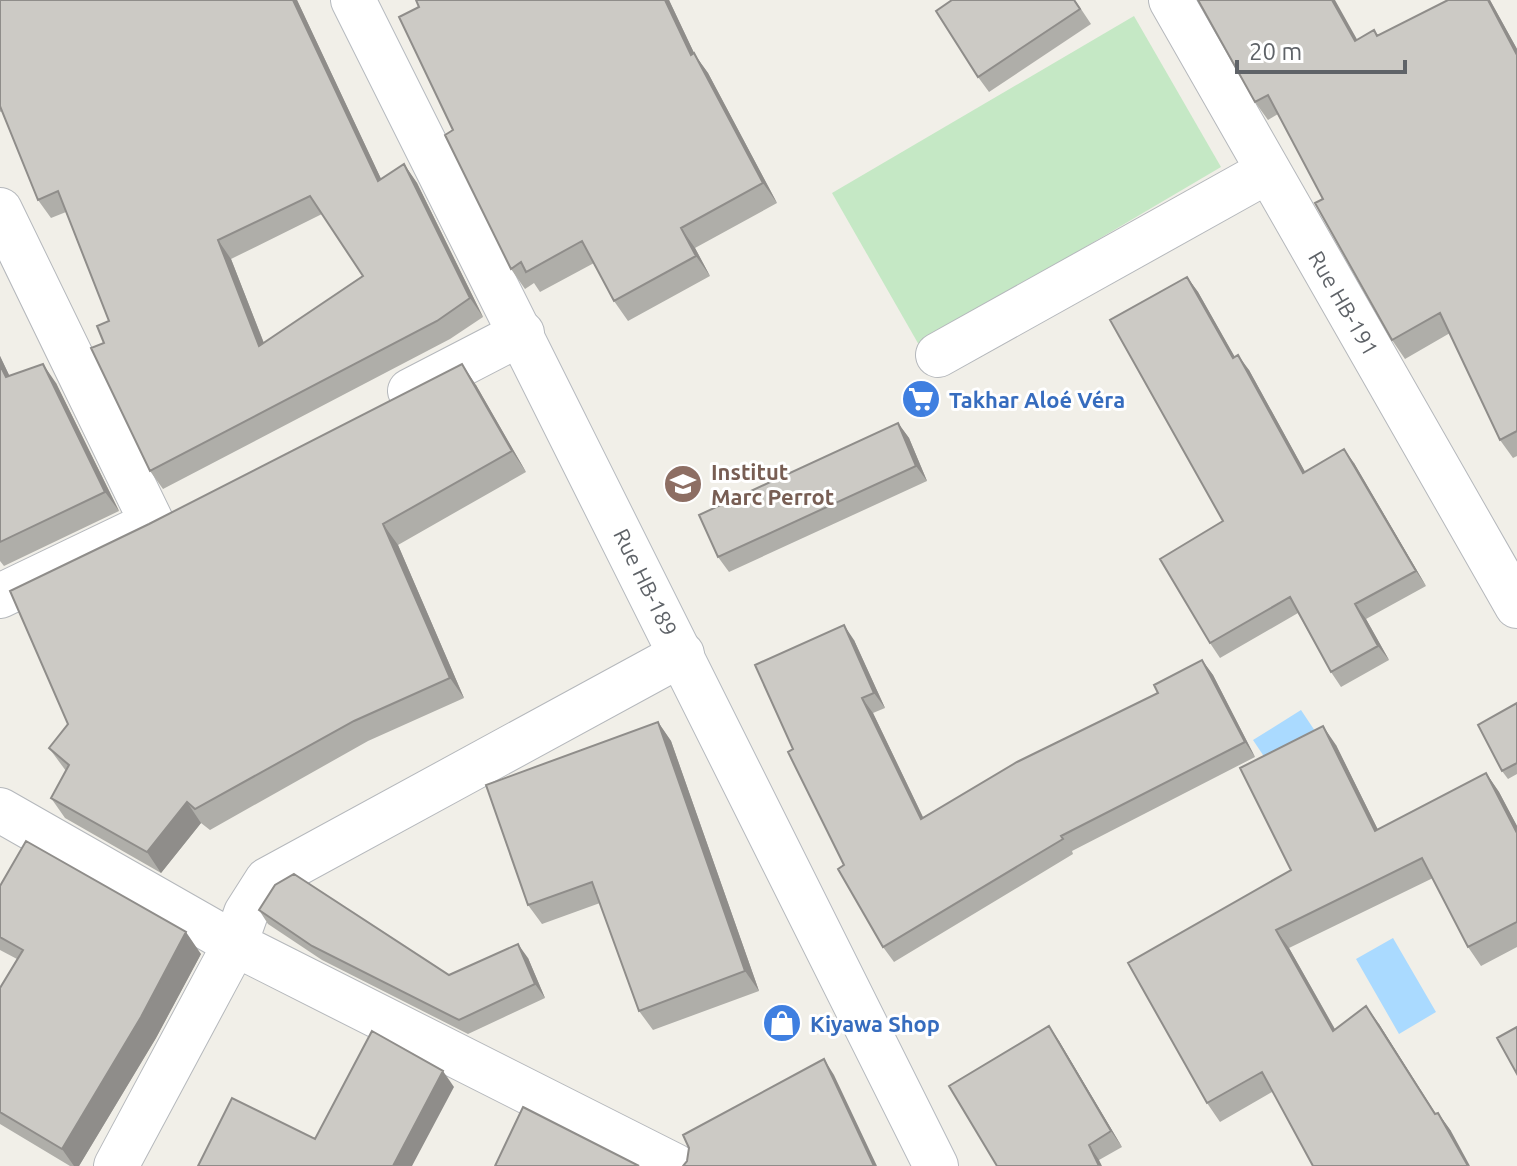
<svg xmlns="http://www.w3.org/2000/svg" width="1517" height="1166" font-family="Ubuntu,sans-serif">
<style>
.green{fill:#c5e8c5}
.water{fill:#aadaff}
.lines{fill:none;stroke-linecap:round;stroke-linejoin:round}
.street-casing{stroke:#b5b8bc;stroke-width:46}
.secondary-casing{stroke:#b6babf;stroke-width:46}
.street{stroke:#fff;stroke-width:44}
.secondary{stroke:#fff;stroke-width:44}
.wall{fill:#afaea9;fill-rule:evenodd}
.shaded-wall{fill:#8f8d8a}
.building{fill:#cccac5;stroke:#8f8d8a;stroke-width:2;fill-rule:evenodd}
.labels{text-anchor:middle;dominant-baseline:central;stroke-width:6;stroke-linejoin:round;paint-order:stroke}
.street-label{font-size:22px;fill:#5f6368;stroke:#fff}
.shop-label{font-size:22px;font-weight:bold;fill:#366cbe;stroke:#fff;text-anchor:start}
.education-label{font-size:22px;font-weight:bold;fill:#785e54;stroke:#fff;text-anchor:start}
</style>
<rect width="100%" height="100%" fill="#f1efe8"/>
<path class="green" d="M1134 16 1221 167 919 345 832 193Z"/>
<path class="water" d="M1301 710 1317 734 1269 764 1253 740Z
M1393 938 1436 1012 1399 1034 1356 959Z"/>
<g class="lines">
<g class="street-casing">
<path id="street" d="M1171 0 1517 606
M0 210 152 523
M938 355 1268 171
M410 391 522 333
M0 596 150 524
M0 810 235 944 675 1166
M116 1166 235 944 246 913 267 880 682 654"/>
</g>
<g class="secondary-casing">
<path id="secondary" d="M353 0 936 1166"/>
</g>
<use href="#street" class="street"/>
<use href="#secondary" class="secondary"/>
</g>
<path class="wall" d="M0 0H297L381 179 404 164 417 183 483 317 450 339 163 489 150 471 104 343 109 321 66 212 51 218 38 200 2 111 0 112ZM322 214 363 276 264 343 231 259Z
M416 0H669L695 55 708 73 777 203 695 248 710 276 628 321 614 301 594 263 540 292 534 283 525 289 511 269 453 130 419 7Z
M1075 0 1091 24 989 92 978 77Z
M1490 0 1517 49V456L1513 458 1500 440 1450 333 1405 359 1392 340 1323 199 1278 114 1268 120 1255 102 1374 30 1378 35Z
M1187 277 1198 292 1235 358 1249 370 1305 472 1354 463 1426 586 1366 619 1389 660 1341 687 1331 672 1298 613 1220 658 1210 643 1223 521Z
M0 356 9 375 56 383 119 511 4 566 0 561Z
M476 385 526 472 398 545 464 698 368 741 210 830 201 823 161 873 65 818 51 798 66 771 49 748 68 724Z
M898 423 909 438 927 481 729 572 718 557Z
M854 640 885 708 873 713 923 817 1158 693 1202 660 1213 675 1255 757 1072 851 1073 854 894 962 883 947 844 865Z
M1517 703V774L1508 779 1502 771Z
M658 722 671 741 759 991 653 1030 639 1011 600 903 542 924 528 905Z
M1336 745 1378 830 1486 773 1499 792 1517 826V947L1481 966 1468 947 1433 878 1289 948 1335 1029 1379 1024 1435 1114 1438 1113 1451 1131 1272 1092 1220 1122 1207 1103Z
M0 886 201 954 156 1038 79 1166H70L0 1124V988L17 959 0 950Z
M259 910 449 975 528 958 545 998 468 1034 322 960 268 924Z
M1049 1026 1059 1041 1122 1147 1099 1160 997 1166Z"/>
<path class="shaded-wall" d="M293 0H297L391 200 378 181Z
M665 0H669L695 55 708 73 777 203 763 183 691 55Z
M1332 0H1335L1368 59 1355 41Z
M1488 0H1490L1517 49V55Z
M404 164 417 183 483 317 470 298Z
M681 228 695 248 710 276 696 256Z
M218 240 231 259 272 364 259 346Z
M1187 277 1198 292 1244 373 1233 358Z
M1238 355 1249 370 1314 488 1303 473Z
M0 356 19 396 6 377 0 365Z
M43 364 56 383 119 511 105 492Z
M462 364 476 385 526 472 512 451Z
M898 423 909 438 927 481 916 466Z
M1344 449 1354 463 1426 586 1416 571Z
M383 524 398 545 464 698 450 678Z
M1355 604 1366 619 1389 660 1378 646Z
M844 625 854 640 885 708 874 693Z
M1202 660 1213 675 1255 757 1245 742Z
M862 698 873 713 931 834 921 819Z
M658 722 671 741 759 991 745 971Z
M1323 726 1336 745 1388 850 1375 831Z
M1486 773 1499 792 1517 826V833Z
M187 802 201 823 161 873 147 852Z
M1276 930 1289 948 1346 1049 1333 1031Z
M186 932 201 954 156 1038 79 1166H74L62 1149Z
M518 944 528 958 545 998 535 984Z
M1366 1006 1379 1024 1448 1133 1435 1114Z
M1049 1026 1059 1041 1122 1147 1111 1131Z
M824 1059 834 1075 877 1166H874Z
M443 1071 454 1087 412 1166H393Z
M1438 1113 1451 1131 1470 1166H1468Z
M1089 1145 1099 1160 1102 1166H1099Z"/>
<path class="building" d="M0 0H293L378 181 404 164 470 298 437 321 150 471 91 348 104 343 97 326 109 321 58 191 38 200 0 106ZM310 196 363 276 259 346 218 240Z
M416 0H665L691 55 694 53 763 183 681 228 696 256 614 301 582 241 526 272 521 262 511 269 445 135 453 130 399 17 419 7Z
M952 0H1074L1080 9 978 77 936 11Z
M1198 0H1332L1355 41 1374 30 1377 36 1448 0H1488L1517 55V431L1500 440 1440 313 1392 340 1315 203 1323 199 1268 95 1255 102Z
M1187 277 1233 358 1238 355 1303 473 1344 449 1416 571 1355 604 1378 646 1331 672 1290 597 1210 643 1160 559 1223 521 1110 320Z
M43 364 105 492 0 542V365L6 377Z
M462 364 512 451 383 524 450 678 354 721 195 809 187 802 147 852 51 798 69 765 49 748 68 724 10 591 149 524Z
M898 423 916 466 718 557 699 515Z
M844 625 874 693 862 698 921 819 1017 762 1158 693 1154 685 1202 660 1245 742 1061 836 1063 839 883 947 838 869 844 865 788 752 793 749 755 665Z
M1517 703V763L1502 771 1478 725Z
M658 722 745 971 639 1011 592 882 528 905 486 785Z
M1323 726 1375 831 1486 773 1517 833V922L1468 947 1422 858 1276 930 1333 1031 1366 1006 1435 1114 1438 1113 1468 1166H1313L1262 1072 1207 1103 1128 963 1291 870 1240 768Z
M26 841 186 932 141 1017 62 1149 0 1112V988L23 950 0 937V886Z
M294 874 449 975 518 944 535 984 459 1020 312 946 259 910 275 885Z
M1049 1026 1111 1131 1089 1145 1099 1166H997L949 1086Z
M1517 1027V1074L1497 1038Z
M372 1031 443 1071 393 1166H198L232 1098 315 1139Z
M824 1059 874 1166H683L687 1161 689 1148 683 1135Z
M523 1107 639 1166H495Z"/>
<defs>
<g id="supermarket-disc" transform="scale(2)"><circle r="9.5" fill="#3f7fe0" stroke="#fff"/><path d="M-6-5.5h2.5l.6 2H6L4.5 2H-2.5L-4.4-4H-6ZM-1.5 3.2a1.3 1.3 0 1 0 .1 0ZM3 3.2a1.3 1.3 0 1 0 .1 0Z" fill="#fff"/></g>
<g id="school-disc" transform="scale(2)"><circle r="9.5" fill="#8d6e63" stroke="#fff"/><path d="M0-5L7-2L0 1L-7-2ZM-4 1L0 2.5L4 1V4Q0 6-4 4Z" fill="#fff"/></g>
<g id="shop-disc" transform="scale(2)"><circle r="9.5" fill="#3f7fe0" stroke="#fff"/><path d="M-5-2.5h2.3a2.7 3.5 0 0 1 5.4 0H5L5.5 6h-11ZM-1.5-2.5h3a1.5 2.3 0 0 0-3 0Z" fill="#fff"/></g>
</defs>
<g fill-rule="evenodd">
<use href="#supermarket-disc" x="921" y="399"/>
<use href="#school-disc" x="683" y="484"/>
<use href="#shop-disc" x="782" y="1023"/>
</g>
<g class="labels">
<g class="street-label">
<text transform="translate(1344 303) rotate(60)">Rue HB-191</text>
<text transform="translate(646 582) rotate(64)">Rue HB-189</text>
</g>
<g class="shop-label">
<text x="949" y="399">Takhar Aloé Véra</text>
<text x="810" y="1023">Kiyawa Shop</text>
</g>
<g class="education-label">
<text x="711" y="471">Institut<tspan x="711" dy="25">Marc Perrot</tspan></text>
</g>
</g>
<path d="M1237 60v12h168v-12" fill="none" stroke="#5f6368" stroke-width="4"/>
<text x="1249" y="60" font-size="24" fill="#5f6368" stroke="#ffffff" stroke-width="6" paint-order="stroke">20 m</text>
</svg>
